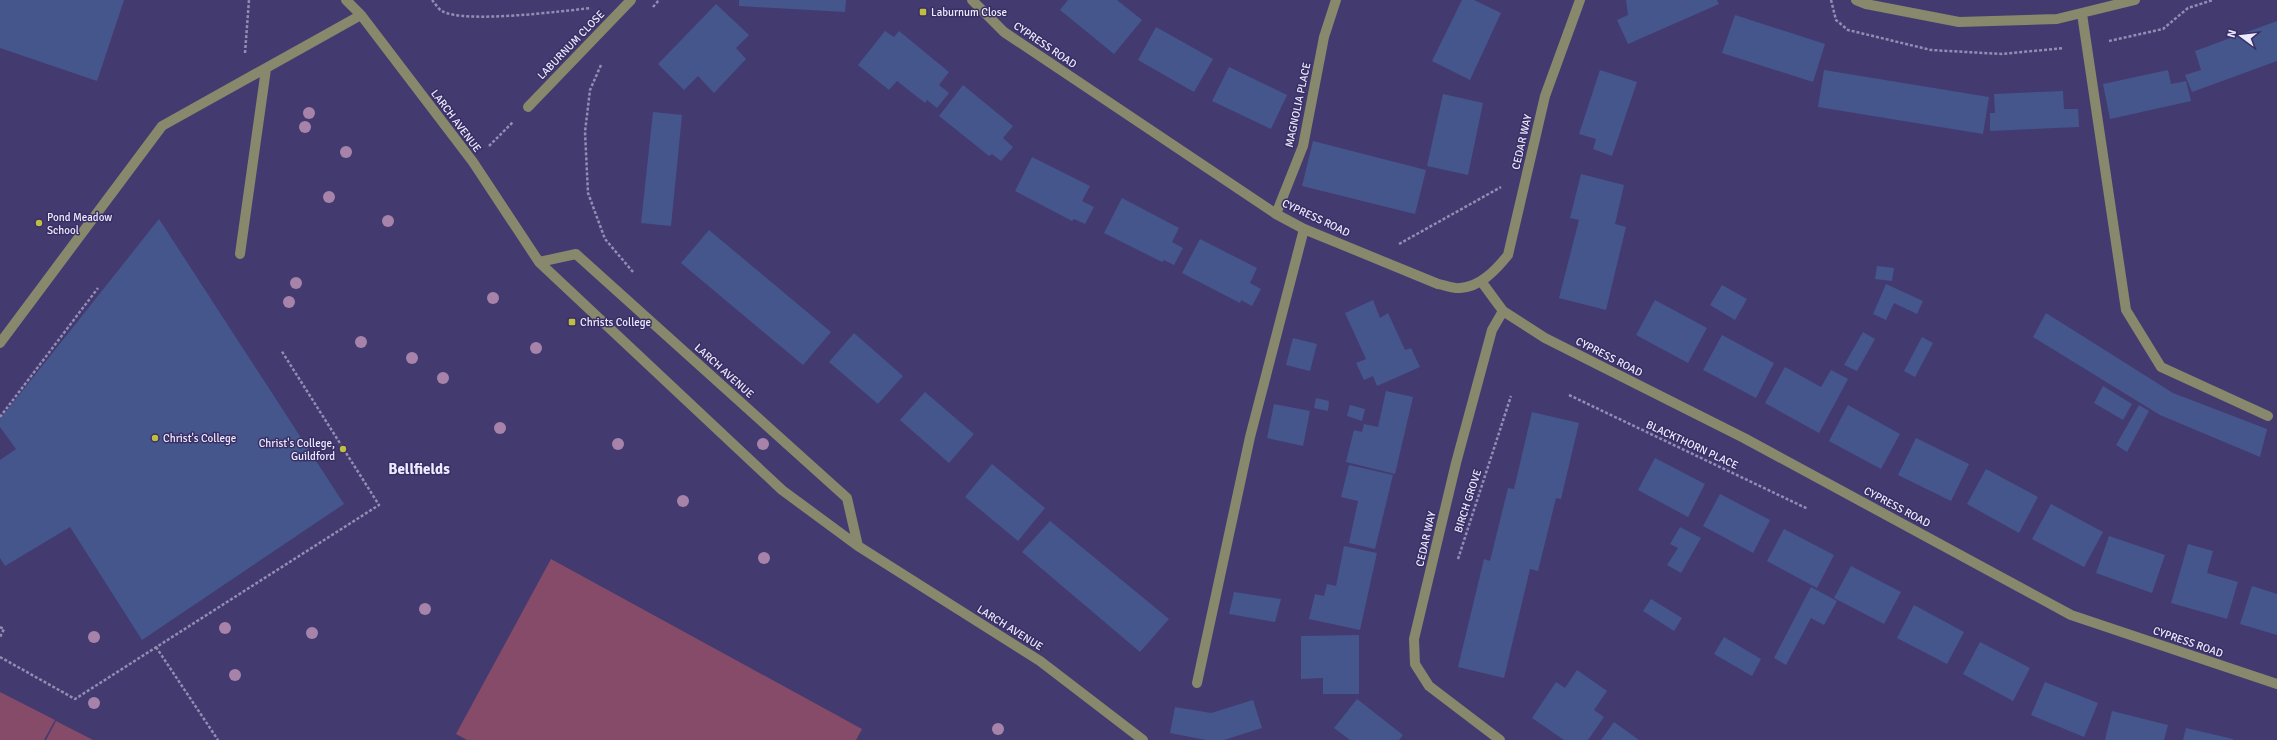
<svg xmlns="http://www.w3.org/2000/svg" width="2277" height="740" font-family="Signika,sans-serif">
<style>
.green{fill:#864b69}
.building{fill:#45568c}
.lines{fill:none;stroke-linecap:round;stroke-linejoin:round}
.path{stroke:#938db3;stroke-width:2.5;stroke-dasharray:3 2;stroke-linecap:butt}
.minor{stroke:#87886c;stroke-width:10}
.tree{fill:#a783aa}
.poi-dot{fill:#bebf42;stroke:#392f64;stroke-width:1.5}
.labels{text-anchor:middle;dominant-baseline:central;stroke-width:3;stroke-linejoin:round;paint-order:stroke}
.poi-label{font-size:11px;fill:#eceafe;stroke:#392f64;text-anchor:start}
.street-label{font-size:11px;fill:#eceafe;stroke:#392f64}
.district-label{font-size:15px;font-weight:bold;fill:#eceafe;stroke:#392f64}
</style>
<rect width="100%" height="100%" fill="#433a70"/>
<path class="green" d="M551 559 862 729 856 740H467L456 734Z
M0 692 55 720 44 740H0Z
M56 721 93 740H46Z"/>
<path class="building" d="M0 0H124L97 81 0 48Z
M739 0H846L845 12 739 6Z
M1068 0H1117L1142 20 1114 54 1060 10Z
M1462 0H1474L1501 13 1470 80 1432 61Z
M1626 0H1717L1719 4 1628 44 1617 20 1628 15Z
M716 4 749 35 736 48 746 59 714 93 698 76 684 90 658 64Z
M1735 15 1825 44 1813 82 1722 53Z
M2277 21V61L2192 92 2185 75 2201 70 2195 51Z
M1156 27 1213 59 1194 92 1138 60Z
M885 31 894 37 899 31 949 72 939 85 949 93 937 108 927 100 925 103 897 81 889 90 858 65Z
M1229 67 1287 95 1271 129 1212 101Z
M1600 70 1637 82 1612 156 1593 149 1596 139 1579 134Z
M1824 70 1989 97 1983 134 1818 107Z
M2168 70 2171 84 2186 81 2191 101 2110 119 2103 84Z
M963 85 1013 126 1003 138 1013 147 1001 161 992 154 989 156 939 116Z
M2063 91 2064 109H2078L2079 127 1990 131V113H1995L1994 94Z
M1443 94 1483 103 1468 175 1427 166Z
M653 112 682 115 671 226 641 223Z
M1313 141 1426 170 1415 214 1302 186Z
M1032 157 1090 186 1082 201 1094 207 1085 224 1074 219 1072 221 1015 191Z
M1581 174 1624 185 1615 224 1626 227 1606 310 1559 298 1579 220 1570 218Z
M1122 198 1179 228 1172 242 1183 248 1174 265 1164 260 1162 262 1104 233Z
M159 219 344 504 142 640 70 527 5 566 0 558V460L16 449 0 427V419Z
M709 230 831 332 803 365 681 263Z
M1200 239 1257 268 1250 283 1261 289 1252 306 1241 300 1240 303 1182 273Z
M1877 266 1894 268 1892 281 1875 279Z
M1886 284 1923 301 1917 314 1894 303 1886 320 1873 314Z
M1722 285 1747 299 1735 320 1710 305Z
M1373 300 1380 318 1388 313 1405 350 1411 348 1420 367 1377 386 1373 376 1364 380 1356 363 1366 359 1345 313Z
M1655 300 1707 328 1688 363 1636 335Z
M2046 313 2173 393 2267 429 2260 457 2160 415 2033 337Z
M1863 332 1875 339 1857 371 1844 365Z
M854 333 903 376 878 404 829 362Z
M1722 335 1774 363 1756 398 1703 370Z
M1922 337 1933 343 1915 377 1904 371Z
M1293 338 1317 344 1310 371 1286 365Z
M1785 367 1821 387 1831 370 1848 379 1819 433 1765 403Z
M2103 386 2132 404 2123 420 2094 403Z
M1386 391 1413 397 1395 474 1346 462 1354 430 1362 432 1364 424 1378 427Z
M925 392 974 434 949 463 900 420Z
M1316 398 1329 401 1328 411 1314 408Z
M1274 404 1310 411 1303 446 1267 438Z
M1350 405 1365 409 1362 421 1347 416Z
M1848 405 1900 434 1881 469 1829 441Z
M2139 405 2149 411 2127 452 2116 445Z
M1532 412 1579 423 1561 499 1556 498 1538 571 1530 569 1504 678 1458 667 1484 559 1490 561 1508 488 1514 489Z
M1916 438 1969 464 1951 501 1898 475Z
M1655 458 1705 484 1688 517 1638 490Z
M992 464 1045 508 1018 541 965 497Z
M1349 465 1393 475 1375 549 1349 543 1358 501 1341 497Z
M1986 469 2038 497 2019 533 1967 504Z
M1720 494 1770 520 1753 553 1703 526Z
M2051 504 2103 532 2084 567 2032 539Z
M1050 521 1169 619 1140 652 1022 552Z
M1680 527 1701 538 1681 573 1667 565 1678 548 1670 544Z
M1784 529 1834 555 1817 588 1767 561Z
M2109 536 2165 555 2152 593 2096 573Z
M2188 544 2213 551 2207 573 2238 582 2227 619 2171 603Z
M1344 546 1377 553 1360 630 1309 619 1315 594 1324 596 1327 584 1336 586Z
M1851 566 1901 592 1884 624 1834 598Z
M2252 586 2277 594V635L2240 624Z
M1811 587 1837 601 1824 625 1811 618 1786 665 1774 658Z
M1234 592 1281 599 1275 622 1229 614Z
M1651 599 1682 618 1674 631 1643 611Z
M1914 605 1964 632 1947 664 1897 638Z
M1359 635V694H1323V678L1301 679V636Z
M1724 637 1761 659 1752 676 1714 654Z
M1980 642 2030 668 2013 701 1963 674Z
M1577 670 1607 691 1594 710 1604 717 1588 740H1564L1532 718 1556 682 1565 688Z
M2045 682 2098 703 2084 737 2031 715Z
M1357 699 1403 735 1399 740H1350L1334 728Z
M1253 700 1262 728 1224 740H1206L1170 733 1175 707 1211 713Z
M2112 711 2168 725 2164 740H2105Z
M1614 722 1639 740H1601Z
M2186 728 2233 739V740H2183Z"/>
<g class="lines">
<path class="path" d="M432 0C435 3 438 9 442 11 463 24 564 11 591 8
M1831 0 1836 20 1848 30 1931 50 2002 54 2064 48
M653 7 659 0
M2109 41 2163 29 2188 8 2213 0
M245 53 249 0
M601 65 590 90 585 132 588 193 605 239 633 272
M489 146 513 122
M1399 244 1501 187
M1569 395 1808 509
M0 417 98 288
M1458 559 1511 396
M0 627 4 629 0 637
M156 647 218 740
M0 657 75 699 379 505 281 350"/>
<path class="minor" d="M346 0 361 15 473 162 539 262 782 490 858 546 1040 661 1143 740
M972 0 1004 32 1276 214 1304 229 1438 284C1445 285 1453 289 1460 288 1480 287 1496 270 1508 255L1545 96 1580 0
M1856 0 1866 4 1959 22 2057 19 2135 0
M2082 14 2126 310 2161 367 2268 416
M528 107 631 0
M1276 214 1303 146 1324 37 1336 0
M240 254 266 69
M539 262 576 254 847 498 858 546
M1481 281 1503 311 1545 338 1744 438 2071 615 2277 684
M0 343 162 126 361 15
M1197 683 1250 437 1304 229
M1500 740 1429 686 1415 664 1414 639 1456 463 1492 330 1503 311"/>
</g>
<g class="tree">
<circle cx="309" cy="113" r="6"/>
<circle cx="305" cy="127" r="6"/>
<circle cx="346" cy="152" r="6"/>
<circle cx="329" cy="197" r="6"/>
<circle cx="388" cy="221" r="6"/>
<circle cx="296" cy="283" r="6"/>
<circle cx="493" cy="298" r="6"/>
<circle cx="289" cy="302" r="6"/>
<circle cx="361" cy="342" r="6"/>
<circle cx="536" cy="348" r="6"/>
<circle cx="412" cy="358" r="6"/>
<circle cx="443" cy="378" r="6"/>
<circle cx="500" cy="428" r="6"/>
<circle cx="618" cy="444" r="6"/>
<circle cx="763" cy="444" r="6"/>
<circle cx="683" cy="501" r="6"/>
<circle cx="764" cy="558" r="6"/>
<circle cx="425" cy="609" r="6"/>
<circle cx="225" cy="628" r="6"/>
<circle cx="312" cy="633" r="6"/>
<circle cx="94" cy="637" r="6"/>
<circle cx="235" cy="675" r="6"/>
<circle cx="94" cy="703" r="6"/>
<circle cx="998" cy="729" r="6"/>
</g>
<g class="poi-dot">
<rect x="919" y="8" width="8" height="8" rx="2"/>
<circle cx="39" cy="223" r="4"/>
<rect x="568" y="318" width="8" height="8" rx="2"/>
<circle cx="155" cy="438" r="4"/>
<circle cx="343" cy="449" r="4"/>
</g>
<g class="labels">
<g class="poi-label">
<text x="931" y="12">Laburnum Close</text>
<text x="47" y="217">Pond Meadow<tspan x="47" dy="13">School</tspan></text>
<text x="580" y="322">Christs College</text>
<text x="163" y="438">Christ's College</text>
<text x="335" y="443" text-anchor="end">Christ's College,<tspan x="335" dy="13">Guildford</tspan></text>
</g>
<g class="street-label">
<text transform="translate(571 45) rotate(-46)">LABURNUM CLOSE</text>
<text transform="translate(1045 45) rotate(34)">CYPRESS ROAD</text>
<text transform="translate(1298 105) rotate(-78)">MAGNOLIA PLACE</text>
<text transform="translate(456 121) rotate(53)">LARCH AVENUE</text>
<text transform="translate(1522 142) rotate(-77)">CEDAR WAY</text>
<text transform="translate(1316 218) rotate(25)">CYPRESS ROAD</text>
<text transform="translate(1609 357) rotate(27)">CYPRESS ROAD</text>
<text transform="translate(724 371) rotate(42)">LARCH AVENUE</text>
<text transform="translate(1692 445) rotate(25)">BLACKTHORN PLACE</text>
<text transform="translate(1468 501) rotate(-72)">BIRCH GROVE</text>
<text transform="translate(1897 507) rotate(28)">CYPRESS ROAD</text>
<text transform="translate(1426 539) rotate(-77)">CEDAR WAY</text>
<text transform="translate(1010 628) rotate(32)">LARCH AVENUE</text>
<text transform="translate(2188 642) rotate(19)">CYPRESS ROAD</text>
</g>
<g class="district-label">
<text x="419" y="469">Bellfields</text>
</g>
</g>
<g transform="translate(2241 36) rotate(285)" stroke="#392f64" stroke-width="3" paint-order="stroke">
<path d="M0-3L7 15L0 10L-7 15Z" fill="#eceafe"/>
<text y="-6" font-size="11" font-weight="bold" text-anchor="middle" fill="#eceafe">N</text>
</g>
</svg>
